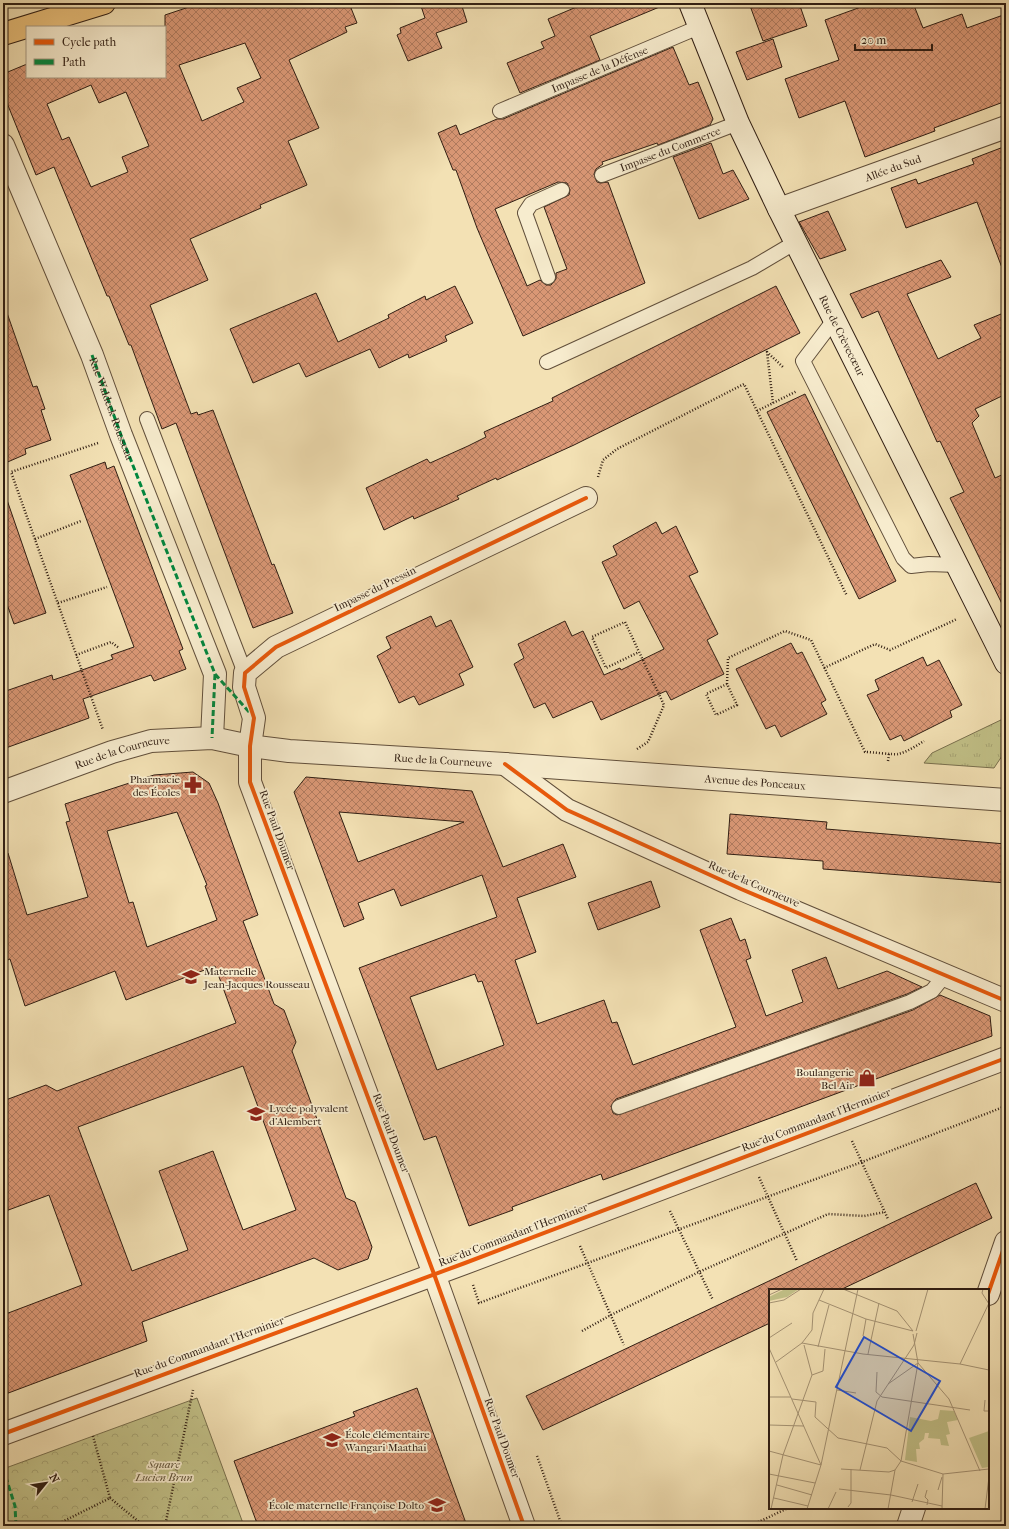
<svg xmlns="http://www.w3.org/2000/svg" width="1009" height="1529" font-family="'IM FELL French Canon',serif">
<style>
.grass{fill:url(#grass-tufts);stroke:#79704e}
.park{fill:url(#park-crowns);stroke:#79704e}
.building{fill:url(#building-cross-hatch);stroke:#301e13;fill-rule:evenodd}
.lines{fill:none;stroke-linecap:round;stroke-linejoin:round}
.lane-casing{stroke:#614f3b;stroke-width:16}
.street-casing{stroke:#614f3b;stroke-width:24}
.secondary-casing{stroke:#301e13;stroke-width:24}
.primary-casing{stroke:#301e13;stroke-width:24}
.path{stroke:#301e13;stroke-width:2.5;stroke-dasharray:1 2;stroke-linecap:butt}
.lane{stroke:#f7ecce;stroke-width:14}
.street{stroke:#f7ecce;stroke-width:22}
.secondary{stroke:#f7ecce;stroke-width:22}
.primary{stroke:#eac07a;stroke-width:22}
.quiet{stroke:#00873e;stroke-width:3;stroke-dasharray:6 3;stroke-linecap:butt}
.cycleway-casing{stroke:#f7ecce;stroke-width:6}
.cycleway{stroke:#e8590c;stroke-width:4}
.labels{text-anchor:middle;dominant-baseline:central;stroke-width:3.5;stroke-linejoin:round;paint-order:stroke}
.street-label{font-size:11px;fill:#301e13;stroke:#f7ecce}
.poi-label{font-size:11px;fill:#301e13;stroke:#f7ecce;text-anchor:end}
.park-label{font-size:11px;font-style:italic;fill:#5c4f36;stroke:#f7ecce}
.inset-road{fill:none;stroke:#a59374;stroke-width:1}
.view{fill:#1d4ed8;fill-opacity:0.15;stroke:#1d4ed8;stroke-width:2}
.inset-edge{fill:none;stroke:#301e13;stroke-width:2}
</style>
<defs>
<pattern id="grass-tufts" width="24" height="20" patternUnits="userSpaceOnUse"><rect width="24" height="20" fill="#c2c188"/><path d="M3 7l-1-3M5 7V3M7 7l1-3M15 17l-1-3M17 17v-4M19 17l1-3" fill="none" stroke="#a7a574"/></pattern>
<pattern id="park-crowns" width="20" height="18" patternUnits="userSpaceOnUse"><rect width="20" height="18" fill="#c2c188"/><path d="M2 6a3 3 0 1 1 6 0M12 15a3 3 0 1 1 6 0" fill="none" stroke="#a7a574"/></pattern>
<pattern id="building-cross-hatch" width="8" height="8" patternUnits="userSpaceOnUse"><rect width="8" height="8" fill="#d99775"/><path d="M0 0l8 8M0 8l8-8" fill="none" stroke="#b07b5f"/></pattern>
</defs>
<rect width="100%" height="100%" fill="#f3e1b4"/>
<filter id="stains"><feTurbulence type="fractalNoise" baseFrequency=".005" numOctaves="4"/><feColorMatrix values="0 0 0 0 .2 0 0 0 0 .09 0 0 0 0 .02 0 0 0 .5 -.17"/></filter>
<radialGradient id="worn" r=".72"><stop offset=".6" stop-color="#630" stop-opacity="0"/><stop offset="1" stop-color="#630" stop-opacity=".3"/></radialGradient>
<path class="grass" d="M1005 718 1006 750 994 768 924 763 932 753Z"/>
<path class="park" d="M197 1398 244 1526H3V1469Z"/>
<path class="building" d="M201 3H349L357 23 345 27 347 32 289 60 319 128 288 141 307 185 260 205 261 208 190 239 208 280 150 305 191 414 197 412 198 415 213 410 272 565 274 564 293 613 253 628 176 423 162 429 131 345H129L109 296H107L54 167 36 175 3 93V74L27 64V77H165V15ZM245 43 261 78 237 88 244 102 202 121 179 65ZM91 85 99 103 126 92 149 146 122 157 128 172 91 187 69 137 62 140 47 104Z
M420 3H461L467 22 436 33 442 48 408 61 397 35 401 33 400 28 425 18Z
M586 3H669L590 36 600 60 520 93 507 63 544 48 541 42 555 36 548 19Z
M749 3H799L807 26 763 41Z
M872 3H913L923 28 962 14 967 28 1006 14V101L934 128 935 131 865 157 845 101 799 118 785 79 839 60 825 20Z
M773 39 782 67 747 80 736 52Z
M673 47 689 85 698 82 713 119 710 125 658 145 657 143 602 162 603 164 596 169 594 174 597 182 601 183 608 182 645 283 523 336 477 228 456 170H453L438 133 456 125 460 135 497 119H503ZM558 182 567 183 570 190 569 195 544 207 567 269 556 273V279L551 285H546L540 280 527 286 495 209Z
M711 143 723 174 733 170 749 199 699 219 673 157Z
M1006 146V272L1004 273 977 202 906 228 891 188 916 179 918 184 974 164 972 159Z
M828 211 846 250 820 259 799 222Z
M941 260 951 277 907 294 938 359 981 338 974 325 1006 312V394L975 409 979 416 972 423 995 478 1006 473V612L950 498 964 492 940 441 937 442 878 311 862 318 850 294Z
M455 286 473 323 445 336 447 341 409 358 408 354 379 368 370 349 306 377 299 363 253 383 230 329 316 293 338 342 389 318 388 315 425 296 426 300Z
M776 286 800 333 574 445 497 480 496 478 457 496 459 499 414 519 413 516 384 530 366 488 427 459 430 463 468 446 486 437 484 432 553 401 552 398Z
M6 310 33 387 37 386 45 409 41 410 51 440 25 449 26 454 3 464V311Z
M805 394 896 581 859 599 767 412Z
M105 462 107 469 114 466 183 649 179 651 186 669 154 681 151 675 83 699 89 718 3 749V692L52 675 53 680 68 675 113 659 111 655 134 647 70 475Z
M6 497 46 613 14 624 3 593V498Z
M656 522 662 534 676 526 698 572 689 576 718 634 707 640 724 674 671 700 666 691 601 720 592 701 553 718 545 703 534 708 514 664 524 658 518 644 565 621 572 636 583 631 604 675 620 668 621 670 664 649 639 601 624 609 602 562 617 555 613 546Z
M431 616 436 627 451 620 473 667 459 674 464 685 419 705 414 696 399 703 377 656 391 648 386 637Z
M791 643 797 654 802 652 826 700 821 703 827 714 781 737 775 725 766 729 736 669Z
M923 657 927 666 939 660 962 705 950 711 952 717 904 741 901 735 890 740 867 695 879 690 875 680Z
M193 772 209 783 218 803 258 915 243 921 274 1004 284 1010 296 1042 292 1051 346 1198 355 1202 372 1247 368 1259 338 1270 314 1258 142 1322 147 1341 3 1395V1315L82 1285 49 1195 3 1212V1101L46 1085 57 1091 236 1023 215 966 126 1000 115 971 25 1006 10 959 3 962V854L8 853 27 915 88 897 66 822 70 821 65 804 154 775ZM177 812 207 885 205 886 217 920 147 947 133 902 129 903 107 831ZM243 1066 296 1210 243 1230 213 1151 159 1171 188 1250 132 1271 78 1127Z
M306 777 472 791 503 867 563 844 576 877 517 898 536 952 515 960 537 1024 604 1000 612 1023 617 1022 633 1065 736 1027 700 930 731 918 740 941 745 939 751 958 746 960 766 1016 803 1002 792 970 826 957 838 989 887 971 922 987 907 994 616 1099 611 1106 613 1113 617 1115 913 1010 940 995 990 1016 992 1036 603 1180 601 1174 512 1207 513 1210 469 1226 436 1136 424 1140 359 968 497 917 482 875 401 906 394 889 358 903 364 919 344 927 294 792ZM339 812 464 822 358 862ZM475 974 478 982 482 981 504 1045 437 1070 410 997Z
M730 814 827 822 826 829 1006 844V883L823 869V861L727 854Z
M651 881 660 907 598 930 588 903Z
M976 1183 992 1218 840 1290H770V1323L543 1430 526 1396Z
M417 1388 467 1526H258L234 1461 355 1416 353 1412Z"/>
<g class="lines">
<g class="lane-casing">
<g id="lane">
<path id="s1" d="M500 111 699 27"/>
<path id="s2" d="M602 175 738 123"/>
<path d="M548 277 525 213 531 204 562 190"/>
<path d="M834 320 803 361 903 558 911 566 929 564 957 565"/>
<path d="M547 362 752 268 796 242"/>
<path d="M147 419 245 673"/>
<path d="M619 1107 910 1002 932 991 945 975"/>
</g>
</g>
<g class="street-casing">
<g id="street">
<path id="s3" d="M3 145 92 355 121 435 215 674 212 738"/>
<path id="s4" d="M779 209 1006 127"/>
<path d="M505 764 567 810 741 889 1006 1001"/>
<path id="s5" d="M3 792 112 752 151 741 212 738 250 746 289 751 505 764 1006 800"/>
<path d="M988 1294 1006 1242"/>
<path d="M3 1434 465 1263 1006 1058"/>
<path d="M524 1526 434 1274 250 782V746L254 718 244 687 245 673 276 647 586 498"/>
<path d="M908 1526 914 1508"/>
</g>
</g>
<g class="secondary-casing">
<g id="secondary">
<path id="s6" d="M690 3 738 123 779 209 1006 663"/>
</g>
</g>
<g class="primary-casing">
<path id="primary" d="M3 34 104 3"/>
</g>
<path class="path" d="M773 403 767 352 783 367
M757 411 797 391
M98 443 11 472 103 730
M598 477 603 460 617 449 744 384 847 596
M35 539 81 521
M58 603 107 587
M76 655 111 642 119 648
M824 668 875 644 890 650 957 619
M727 684 706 694 716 715 737 705 727 684 728 658 785 631 811 640 865 752C872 752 894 755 898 754 907 752 916 746 924 741
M637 749 648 742 664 705 625 622 592 637 606 668 639 652
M888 761 889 753
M852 1141 888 1219
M759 1177 797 1261
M670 1211 713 1300
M580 1246 624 1345
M473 1285 479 1303 862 1162 1006 1106
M582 1331 611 1315 699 1272 828 1214 864 1216 885 1212
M537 1456 562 1526
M110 1498 144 1526
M54 1526 110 1498 93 1436
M165 1526 193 1390
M750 1526 788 1508"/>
<use href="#lane" class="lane"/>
<use href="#street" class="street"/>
<use href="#secondary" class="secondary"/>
<use href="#primary" class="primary"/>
<path class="quiet" d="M92 355 121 435 215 674 212 738
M215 674 250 713
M3 1468 15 1506 16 1526"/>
<g class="cycleway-casing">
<path id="cycleway" d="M505 764 567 810 741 889 1006 1001
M988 1294 1006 1242
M3 1434 465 1263 1006 1058
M524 1526 434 1274 250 782V746L254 718 244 687 245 673 276 647 586 498"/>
</g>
<use href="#cycleway" class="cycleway"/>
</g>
<defs>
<g id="pharmacy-bare" transform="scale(1.38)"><path d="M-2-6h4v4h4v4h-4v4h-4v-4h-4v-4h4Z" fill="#8f2418" stroke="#f7ecce" stroke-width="2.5" paint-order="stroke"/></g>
<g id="school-bare" transform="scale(1.38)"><path d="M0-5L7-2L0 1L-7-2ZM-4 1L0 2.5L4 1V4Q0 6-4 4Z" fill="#8f2418" stroke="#f7ecce" stroke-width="2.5" paint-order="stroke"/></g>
<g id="shop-bare" transform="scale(1.38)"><path d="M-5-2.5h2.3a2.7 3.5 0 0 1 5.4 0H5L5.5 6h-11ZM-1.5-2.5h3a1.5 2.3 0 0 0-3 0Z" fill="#8f2418" stroke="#f7ecce" stroke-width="2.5" paint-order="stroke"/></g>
</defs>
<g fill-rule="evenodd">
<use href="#pharmacy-bare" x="193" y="785"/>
<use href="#school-bare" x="191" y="977"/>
<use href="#shop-bare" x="867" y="1078"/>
<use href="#school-bare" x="256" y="1114"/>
<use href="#school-bare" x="332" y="1440"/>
<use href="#school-bare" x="437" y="1505"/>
</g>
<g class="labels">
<g class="street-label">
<text stroke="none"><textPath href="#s1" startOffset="108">Impasse de la Défense</textPath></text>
<text stroke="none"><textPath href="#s2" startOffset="73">Impasse du Commerce</textPath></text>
<text stroke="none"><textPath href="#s4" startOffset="121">Allée du Sud</textPath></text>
<text stroke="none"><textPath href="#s6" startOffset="366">Rue de Crèvecœur</textPath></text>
<text stroke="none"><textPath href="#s3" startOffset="285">Rue Waldeck Rousseau</textPath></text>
<text transform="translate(375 589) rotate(-26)">Impasse du Pressin</text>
<text stroke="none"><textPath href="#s5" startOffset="126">Rue de la Courneuve</textPath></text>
<text stroke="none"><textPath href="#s5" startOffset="450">Rue de la Courneuve</textPath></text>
<text stroke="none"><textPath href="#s5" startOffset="763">Avenue des Ponceaux</textPath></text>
<text transform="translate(277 830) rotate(70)">Rue Paul Doumer</text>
<text transform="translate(754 884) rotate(24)">Rue de la Courneuve</text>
<text transform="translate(816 1120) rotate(-21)">Rue du Commandant l'Herminier</text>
<text transform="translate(391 1133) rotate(69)">Rue Paul Doumer</text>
<text transform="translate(513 1235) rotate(-21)">Rue du Commandant l'Herminier</text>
<text transform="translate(209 1347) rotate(-20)">Rue du Commandant l'Herminier</text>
<text transform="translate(502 1438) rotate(70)">Rue Paul Doumer</text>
</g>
<g class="poi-label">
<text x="180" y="779">Pharmacie<tspan x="180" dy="13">des Écoles</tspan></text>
<text x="204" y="971" text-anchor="start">Maternelle<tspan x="204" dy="13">Jean-Jacques Rousseau</tspan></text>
<text x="854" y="1072">Boulangerie<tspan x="854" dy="13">Bel Air</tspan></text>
<text x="269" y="1108" text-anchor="start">Lycée polyvalent<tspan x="269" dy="13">d'Alembert</tspan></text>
<text x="345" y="1434" text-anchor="start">École élémentaire<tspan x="345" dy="13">Wangari Maathai</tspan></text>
<text x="424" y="1505">École maternelle Françoise Dolto</text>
</g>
<g class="park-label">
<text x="164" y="1464">Square<tspan x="164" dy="13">Lucien Brun</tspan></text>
</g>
</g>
<g transform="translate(769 1289)">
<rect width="220" height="220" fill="#f3e1b4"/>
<path d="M16 0H30L18 8 0 12V8Z" fill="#c2c188"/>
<path d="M171 121 185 122 189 131 178 133 181 145 177 146 180 157 172 156 171 150 159 149 160 144H156L155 150 150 154 151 160H147L148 173 136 171 141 128 162 132 169 130Z" fill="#c2c188"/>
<path d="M220 142V178L213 179 200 149Z" fill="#c2c188"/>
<path d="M161.5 143a5.5 5.5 0 1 1 11 0a5.5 5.5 0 1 1-11 0Z" fill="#c2c188"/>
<path class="inset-road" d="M74 0 128 22 144 42M214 0 213 4 220 15M0 6 13 0M50 11 97 30 144 42M0 14 15 11 32 0M147 42 159 0M94 47 97 30M0 49 23 34M33 54 43 41 44 24 55 0M49 58 60 16M0 59 52 176M99 65 110 14M7 73 33 54 94 65 191 75 220 81M191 75 220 14M108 83 107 103 113 108 201 121M43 86 54 82 56 60M119 95 149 74 180 110 211 182M68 101 87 104M0 108H22M23 110 47 113 46 128 69 149 118 159 132 172M216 111 215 122H220M0 136 35 137M0 162 52 176M132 172 174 185 220 180M72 180 120 183 126 181 132 172 149 74 144 45M91 181 108 112 145 56 148 44M0 185 46 194M8 196 43 206M70 200 122 206 173 217M158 201 156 208 159 211 158 216M169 201 173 188M5 209 39 217M143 213 149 195M79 218 82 214V180M2 220 14 166 43 86 35 56M38 220 52 176 89 0M59 220 67 203M119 220 126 181M173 220 174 185M216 220 220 188"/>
<path class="view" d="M95 48 171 92 142 142 67 98Z"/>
<rect width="220" height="220" class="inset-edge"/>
</g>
<rect width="1009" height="1529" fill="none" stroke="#f3e1b4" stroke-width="16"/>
<rect x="4" y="4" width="1001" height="1521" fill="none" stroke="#301e13" stroke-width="2"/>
<rect x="8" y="8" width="993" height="1513" fill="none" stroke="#301e13"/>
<rect x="26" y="26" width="140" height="52" fill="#f7ecce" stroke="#a79a83"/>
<rect x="34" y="39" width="20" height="6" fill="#e8590c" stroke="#a79a83"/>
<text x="62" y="46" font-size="12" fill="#301e13">Cycle path</text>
<rect x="34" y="59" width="20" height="6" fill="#00873e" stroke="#a79a83"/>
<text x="62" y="66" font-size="12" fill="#301e13">Path</text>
<g transform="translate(46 1483) rotate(60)" stroke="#f7ecce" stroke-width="3" paint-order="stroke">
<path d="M0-3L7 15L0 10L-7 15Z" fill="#301e13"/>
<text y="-6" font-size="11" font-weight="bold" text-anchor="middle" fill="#301e13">N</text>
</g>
<path d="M855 44v6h77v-6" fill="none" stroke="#301e13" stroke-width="2"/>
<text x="861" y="44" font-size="12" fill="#301e13" stroke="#f7ecce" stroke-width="3" paint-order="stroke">20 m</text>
<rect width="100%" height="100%" filter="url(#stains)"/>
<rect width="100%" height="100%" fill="url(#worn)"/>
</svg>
